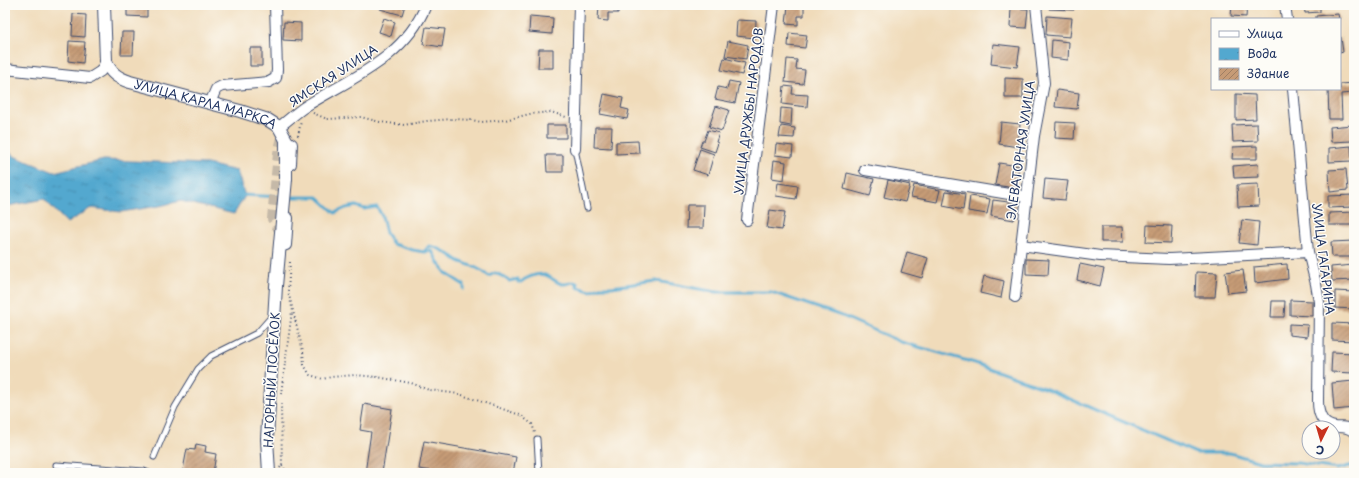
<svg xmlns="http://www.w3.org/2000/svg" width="1359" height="478" font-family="'Playpen Sans',sans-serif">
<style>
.water{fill:url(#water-ripples);stroke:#376c96}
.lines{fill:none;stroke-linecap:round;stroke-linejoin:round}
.stream{stroke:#53a8cf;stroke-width:3}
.building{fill:url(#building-hatch)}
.minor-tunnel{stroke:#c5b9a8;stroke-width:10;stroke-dasharray:10 5;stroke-linecap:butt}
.service-casing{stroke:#3b496c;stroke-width:7}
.minor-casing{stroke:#3b496c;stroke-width:12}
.tertiary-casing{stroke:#3b496c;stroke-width:14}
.path{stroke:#3b496c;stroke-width:2;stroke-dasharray:1 3;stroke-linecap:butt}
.service{stroke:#fff;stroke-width:5}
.minor{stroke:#fff;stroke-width:10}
.tertiary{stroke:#fff;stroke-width:12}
.labels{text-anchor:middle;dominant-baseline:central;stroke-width:3;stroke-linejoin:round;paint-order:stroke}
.street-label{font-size:12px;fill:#1b2f5e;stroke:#fdfcf7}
</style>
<defs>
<pattern id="water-ripples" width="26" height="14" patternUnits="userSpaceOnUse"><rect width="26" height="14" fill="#53a8cf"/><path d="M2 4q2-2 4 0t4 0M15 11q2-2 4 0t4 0" fill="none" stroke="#4489ab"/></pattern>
<pattern id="building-hatch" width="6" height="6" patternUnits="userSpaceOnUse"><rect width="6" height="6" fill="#c69b76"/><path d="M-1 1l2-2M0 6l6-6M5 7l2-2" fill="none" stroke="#a07f64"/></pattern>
</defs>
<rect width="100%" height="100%" fill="#fdfcf7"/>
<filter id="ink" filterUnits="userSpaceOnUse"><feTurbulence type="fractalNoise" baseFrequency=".025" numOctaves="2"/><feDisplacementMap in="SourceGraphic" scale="8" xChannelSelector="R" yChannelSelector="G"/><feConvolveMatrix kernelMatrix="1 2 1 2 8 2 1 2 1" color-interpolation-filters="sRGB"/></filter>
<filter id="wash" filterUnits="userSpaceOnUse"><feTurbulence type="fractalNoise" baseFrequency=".012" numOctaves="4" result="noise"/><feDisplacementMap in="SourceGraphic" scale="16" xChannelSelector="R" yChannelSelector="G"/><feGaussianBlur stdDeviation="0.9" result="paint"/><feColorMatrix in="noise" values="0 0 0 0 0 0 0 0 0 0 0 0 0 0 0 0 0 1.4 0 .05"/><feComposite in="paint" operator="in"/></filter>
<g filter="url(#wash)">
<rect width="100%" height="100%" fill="#f0dbba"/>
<path class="water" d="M5 149 16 157 54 172 104 160 207 164 237 171 245 196 234 214 181 201 159 206 121 212 91 208 67 223 44 199 7 206 5 205Z"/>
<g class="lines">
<path class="stream" d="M241 195 282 197
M287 197H318L335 213 346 208 356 206 364 209 377 207 382 216 386 233 393 244 413 250 424 252 429 246C436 247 444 251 450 255 454 257 457 261 461 262 472 266 481 269 489 276L495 273 502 276 509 281 518 279V282H521C525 278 527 278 532 276 552 268 555 291 572 282L578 283 577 287 590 291 600 287H611L656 281 716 292H771L842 316 901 342 975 363 1049 390 1196 453H1230L1260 462 1298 463 1337 469 1354 465
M424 252 432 251 439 264 447 274 464 285V289"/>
</g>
<g id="blocks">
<path class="building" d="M127 5H147V17L127 16Z
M381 5H405L402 15 380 9Z
M599 5H618V13H608V21L598 20Z
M788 5 804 6V16H798V25L786 24Z
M1049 5H1074V10L1049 9Z
M1232 5H1247L1246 17 1231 16Z
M1304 5H1320V12L1305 13Z
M1011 8 1028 9 1026 28 1010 27Z
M73 14 86 15 85 37 72 36Z
M1338 14 1339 19H1316V16Z
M530 16 553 18 552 34 529 32Z
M1047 16 1072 18 1070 37 1046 35Z
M384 18 395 22 391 36 379 32Z
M737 20 756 21 755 38 736 36Z
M284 22 301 23V41L283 40Z
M426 27 445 29 442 47 423 44Z
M122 32H134L133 55H121Z
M789 33 807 35 805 48 788 46Z
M1340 37H1341L1343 52 1340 53Z
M1052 40 1069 42 1068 60 1051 58Z
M69 41 85 42 83 63 68 61Z
M728 41 748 45 746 59 725 56Z
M993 44 1020 47 1017 67 991 64Z
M250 48H262V66H250Z
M539 49H553V68H538Z
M724 58 745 63 742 75 721 70Z
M787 59 797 60 796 69 805 70 803 84 785 82Z
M1005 78 1023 79V98H1005Z
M729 81 739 83 735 103 715 99 718 87 727 89Z
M1354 83V93L1341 94 1342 119H1329L1328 89H1340V84Z
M784 86 793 87 792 94 808 95 807 107 782 104Z
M1057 90 1079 93 1077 109 1055 107Z
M604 94 623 98 621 108 629 110 627 119 600 114Z
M1236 94 1255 95 1256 119 1236 120Z
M716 106 729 110 722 131 709 127Z
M781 108 792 109 791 126 780 124Z
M1001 122 1020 124 1018 147 999 144Z
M1056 122 1075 123 1074 139 1055 138Z
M1257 124 1258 141 1233 142 1232 125Z
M547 125H566V138H547Z
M1352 125V141L1331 142 1330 127Z
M781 126 795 128 794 138 779 137Z
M595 127H612L611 148 594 147Z
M708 130 719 133 716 142 718 143 715 152 700 147 702 141H704Z
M638 141 639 153 616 154V142Z
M776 144 793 146 792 157 775 155Z
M1257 146V159H1232L1233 147Z
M1351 146 1352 161 1329 162V148Z
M700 149 714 154 708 175 693 170Z
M546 155H563V172H547Z
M774 160 786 162 784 180 772 178Z
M999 163 1019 166 1015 188 995 185Z
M1258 164 1259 177 1234 178 1233 166Z
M1346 169 1348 190 1330 192 1329 170Z
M847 173 874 179 870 196 844 189Z
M1045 179 1068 181 1065 200 1043 198Z
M888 180 910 185 905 202 884 197Z
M778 183 798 186 796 199 776 196Z
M1258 184 1259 206 1238 207 1237 185Z
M914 185 940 190 937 202 911 197Z
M946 191 965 194 963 210 943 206Z
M1353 195V207L1328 208V196Z
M970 196 990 199 987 214 968 211Z
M993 200 1016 203 1014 220 991 216Z
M687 205H704L703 228H686Z
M770 210 785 212 782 230 767 228Z
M1354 212V225H1329V213Z
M1242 220 1259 222 1257 245 1239 243Z
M1147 225 1172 226 1171 243 1146 242Z
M1101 227H1122L1123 242H1101Z
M1354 241V257H1332L1331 242Z
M907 252 928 258 922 278 901 272Z
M1026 259 1049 260 1048 275 1026 274Z
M1080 264 1104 269 1100 286 1077 280Z
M1287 264 1288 279 1255 283 1254 267Z
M1353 265 1354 280 1332 281 1331 267Z
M1243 270 1246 291 1228 293 1225 272Z
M1196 272 1217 273 1215 297H1195Z
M984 276 1004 281 1001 298 980 293Z
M1335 291 1354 292V309L1335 308Z
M1290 300 1312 301V316L1290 315Z
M1272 301H1285L1284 317H1271Z
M1332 323 1354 324V341L1332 340Z
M1289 324 1308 325 1307 337 1289 335Z
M1332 352 1354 353V373L1331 372Z
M1354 381V408L1334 410 1332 383Z
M364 404 392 409 382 473H365L371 432 360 430Z
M424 441 516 457 513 473H445L419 469Z
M196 444 206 446 205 452 216 454 213 473H200L183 470 187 449 195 450Z"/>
</g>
</g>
<g filter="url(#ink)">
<use href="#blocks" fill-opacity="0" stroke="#3b496c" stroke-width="1"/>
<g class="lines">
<path class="minor-tunnel" d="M281 233 272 219 278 153 283 134"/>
<g class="service-casing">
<path id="service" d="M575 149 587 208
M537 439 539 473
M154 457 175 407 198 369 211 356 257 333 272 316
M56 465 144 471 149 473"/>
</g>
<g class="minor-casing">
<path id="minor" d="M1285 5 1287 19
M5 69 90 78 101 71 106 61
M1293 89 1308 252 1316 284 1319 302 1318 401C1318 412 1321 426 1336 427 1343 427 1348 427 1354 432
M210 103 216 89 222 86 269 82 276 78 277 70 275 5
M279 127C288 120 297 112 306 106 351 78 405 58 426 5
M286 140 292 144 291 164
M575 149 579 5
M865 170 1027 197
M747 220 774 5
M1021 245 1100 256 1169 259 1308 252
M280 247 286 245 288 218
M1015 297 1034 136 1044 83 1036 5"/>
</g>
<g class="tertiary-casing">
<g id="tertiary">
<path id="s1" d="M104 5 106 61C110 73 118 78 130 82L240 111 268 120 279 127 286 140V179L276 286 267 439 269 473"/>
</g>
</g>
<path class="path" d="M313 113 327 119 361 117 380 122 404 125 427 121 452 119 472 120 481 122 505 120 530 114 551 112 566 117
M298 136 301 121
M290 262 288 291 303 351 304 365 310 375 323 379 331 377 355 375 377 377 411 383 429 390 459 394 520 415 532 424 535 433
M281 394 292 311
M282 465 287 473
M280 468 282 465 281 403"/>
<use href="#service" class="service"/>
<use href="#minor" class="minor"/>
<use href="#tertiary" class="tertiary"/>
</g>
</g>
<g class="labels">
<g class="street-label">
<text transform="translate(333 75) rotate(-33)">ЯМСКАЯ УЛИЦА</text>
<text stroke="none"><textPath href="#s1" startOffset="168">УЛИЦА КАРЛА МАРКСА</textPath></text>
<text transform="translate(748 111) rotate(-83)">УЛИЦА ДРУЖБЫ НАРОДОВ</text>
<text transform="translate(1020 150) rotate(-82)">ЭЛЕВАТОРНАЯ УЛИЦА</text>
<text transform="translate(1324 259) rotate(83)">УЛИЦА ГАГАРИНА</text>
<text transform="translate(271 380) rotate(-87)">НАГОРНЫЙ ПОСЁЛОК</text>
</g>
</g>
<rect width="1359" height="478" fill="none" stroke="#fdfcf7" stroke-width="20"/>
<rect x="1211" y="18" width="130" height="72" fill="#fdfcf7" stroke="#a3aaba"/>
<rect x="1219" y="31" width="20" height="6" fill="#ffffff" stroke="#a3aaba"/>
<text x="1247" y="38" font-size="12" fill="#1b2f5e">Улица</text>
<rect x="1219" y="48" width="20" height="12" fill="url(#water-ripples)" stroke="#a3aaba"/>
<text x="1247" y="58" font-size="12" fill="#1b2f5e">Вода</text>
<rect x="1219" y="68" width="20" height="12" fill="url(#building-hatch)" stroke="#a3aaba"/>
<text x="1247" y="78" font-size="12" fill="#1b2f5e">Здание</text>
<g transform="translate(1321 440) rotate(185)"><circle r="19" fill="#fdfcf7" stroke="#a3aaba"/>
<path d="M0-3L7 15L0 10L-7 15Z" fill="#c8321e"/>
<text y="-6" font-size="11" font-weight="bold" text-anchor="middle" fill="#1b2f5e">С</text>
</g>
</svg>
